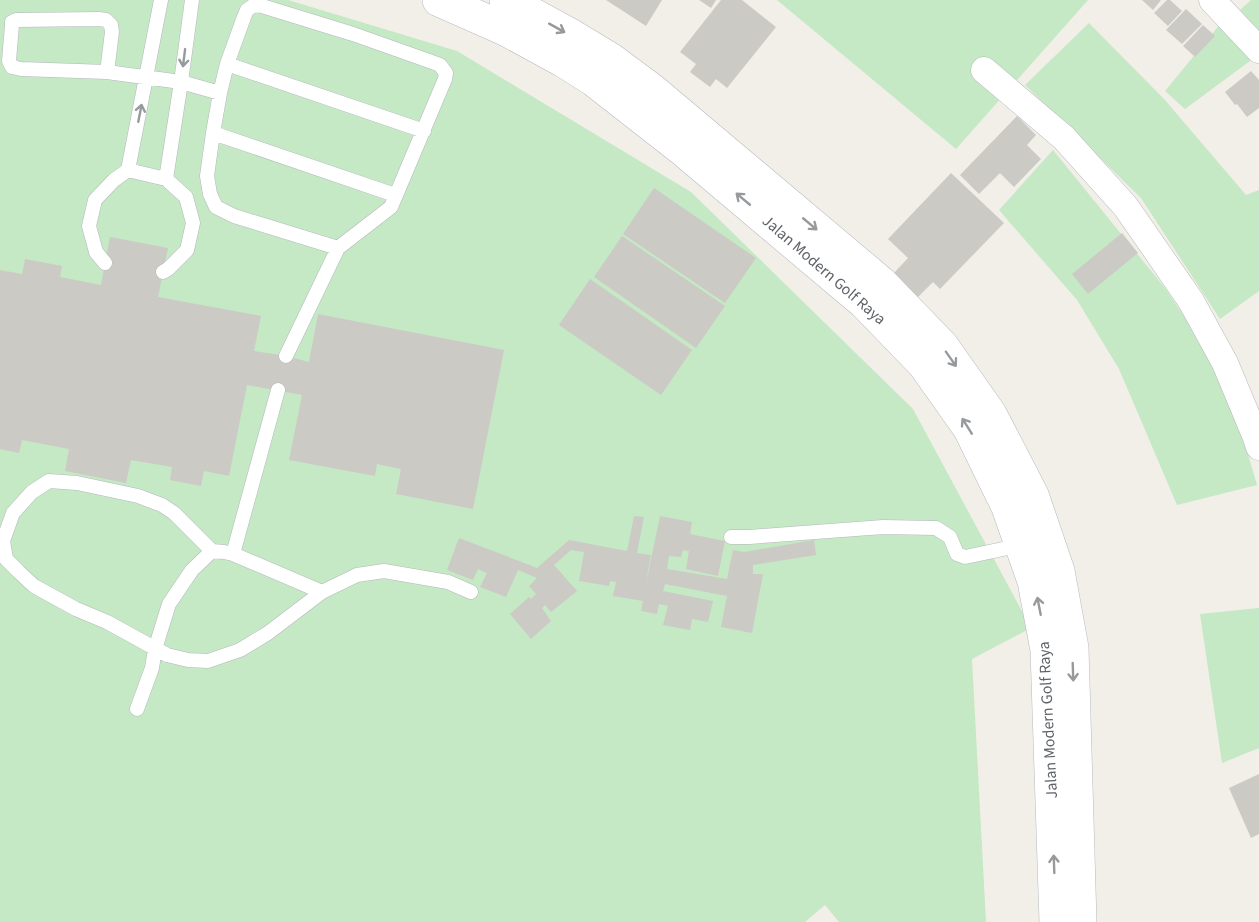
<svg xmlns="http://www.w3.org/2000/svg" width="1259" height="922" font-family="'Source Sans 3',sans-serif">
<style>
.green{fill:#c5e8c5}
.building{fill:#cccac5}
.lines{fill:none;stroke-linecap:round;stroke-linejoin:round}
.lane-casing{stroke:#b5b8bc;stroke-width:15}
.street-casing{stroke:#b5b8bc;stroke-width:27}
.secondary-casing{stroke:#b6babf;stroke-width:34}
.lane{stroke:#fff;stroke-width:14}
.street{stroke:#fff;stroke-width:26}
.secondary{stroke:#fff;stroke-width:33}
.oneway{stroke:#979a9d}
.labels{text-anchor:middle;dominant-baseline:central;stroke-width:6;stroke-linejoin:round;paint-order:stroke}
.street-label{font-size:16px;fill:#5f6368;stroke:#fff}
</style>
<rect width="100%" height="100%" fill="#f1efe8"/>
<path class="green" d="M0 0H288L457 51 691 192 913 409 1031 628 972 659 986 922H839L825 905 805 922H0Z
M777 0H1088L956 149Z
M1251 0H1259V30L1240 10Z
M1089 23 1165 100 1246 195 1259 190V291L1220 319 1141 198 1025 85Z
M1221 23 1254 58 1185 109 1165 91Z
M1053 150 1165 288 1200 340 1241 431 1257 485 1177 505 1119 369 1077 300 999 210Z
M1259 608V748L1222 763 1200 614Z"/>
<path class="building" d="M606 0H662L646 26Z
M699 0H716L711 8Z
M721 0H742L776 27 727 88 716 79 710 87 690 72 696 64 680 52Z
M1142 0H1161L1153 10Z
M1167 0H1170L1182 11 1168 26 1154 13Z
M1186 9 1202 24 1182 44 1166 30Z
M1203 25 1215 36 1195 57 1183 46Z
M1251 71 1259 80V108L1247 117 1237 104 1235 105 1225 92Z
M1017 116 1036 135 1027 145 1041 159 1014 187 1000 173 979 194 960 175Z
M951 173 1004 223 940 289 933 282 918 297 893 274 908 258 888 239Z
M654 188 756 258 725 303 623 234Z
M1122 233 1138 253 1088 294 1072 274Z
M622 236 725 306 696 348 594 277Z
M110 237 168 248 158 297 261 316 254 351 286 356 309 362 318 314 504 350 473 509 396 494 401 469 377 464 375 476 289 460 302 395 247 385 229 476 204 471 201 486 170 480 172 467 131 460 126 483 65 471 69 449 22 440 19 453 0 449V270L22 274 25 259 62 266 60 277 101 285Z
M590 279 692 350 661 395 559 325Z
M634 516 644 517 637 553 651 555 644 593 660 516 692 522 690 534 725 541 718 576 686 569 689 551 683 550 681 557 669 556 667 569 727 579 733 550 744 552 814 540 816 555 753 565V574H763L752 633 721 627 727 596 665 584 663 591 713 601 708 622 692 619 690 630 663 625 668 606 659 604 657 614 641 611 643 601 613 596 616 582 610 581 609 586 579 581 584 552 571 550 554 565 577 591 551 612 545 605 542 608 551 621 531 639 510 614 529 597 531 599 536 594 529 586 537 578 518 570 506 597 480 587 487 573 478 569 473 580 447 570 459 538 537 568 569 540 627 551Z
M1259 774V834L1251 838 1229 788Z"/>
<g class="lines">
<g class="lane-casing">
<path id="lane" d="M99 19 106 20 111 25 112 32 107 72 21 69 12 67 9 61 12 25V22L16 20Z
M227 64 424 131
M107 72 181 82 220 93 213 133 207 176 210 194 216 207 234 216 338 248
M220 93 227 64 244 17 247 10 254 5 262 6 353 34 432 62 440 65 446 73 445 79 391 207 338 248 286 356
M213 133 395 195
M128 170 161 0
M166 179 181 82 192 0
M105 263 96 252 89 226 95 200 114 180 128 170 166 179 186 197 193 223 187 250 168 269 163 272
M731 537H749L883 527 936 528 950 537 957 554 965 557 1022 545
M212 551 174 513 162 505 138 496 77 483 49 481 32 492 13 513 3 541 6 559 19 572 34 586 76 609 107 622 138 639 167 655 188 660 208 661 240 650 268 633 322 592
M233 554 278 390
M137 709 152 668 155 649 169 604 192 570 212 551 224 552 233 554 322 592 357 575 384 571 448 582 471 592"/>
</g>
<g class="street-casing">
<path id="street" d="M1212 0 1259 50
M984 70 1064 138 1126 207 1191 301 1225 363 1255 435 1259 447"/>
</g>
<g class="secondary-casing">
<path id="secondary" d="M439 0 507 30 564 61 594 80 681 148 865 303 924 364 970 429 1008 507 1034 581 1047 650 1056 922
M506 0 572 36 610 59 653 91 881 283 942 346 990 414 1032 495 1058 571 1072 648 1080 922"/>
</g>
<use href="#lane" class="lane"/>
<use href="#street" class="street"/>
<use href="#secondary" class="secondary"/>
</g>
<defs><path id="oneway-shaft" d="M-6 0H5M1.5-3L5.5 0L1.5 3" fill="none" stroke-width="1.6" stroke-linecap="round" stroke-linejoin="round" transform="scale(1.5)"/></defs>
<g class="oneway">
<use href="#oneway-shaft" transform="translate(557 28) rotate(29)"/>
<use href="#oneway-shaft" transform="translate(184 58) rotate(97)"/>
<use href="#oneway-shaft" transform="translate(140 113) rotate(-79)"/>
<use href="#oneway-shaft" transform="translate(743 199) rotate(-140)"/>
<use href="#oneway-shaft" transform="translate(810 224) rotate(40)"/>
<use href="#oneway-shaft" transform="translate(951 359) rotate(55)"/>
<use href="#oneway-shaft" transform="translate(967 426) rotate(-122)"/>
<use href="#oneway-shaft" transform="translate(1039 606) rotate(-101)"/>
<use href="#oneway-shaft" transform="translate(1073 672) rotate(88)"/>
<use href="#oneway-shaft" transform="translate(1054 864) rotate(-92)"/>
</g>
<g class="labels">
<g class="street-label">
<text transform="translate(824 270) rotate(41)">Jalan Modern Golf Raya</text>
<text transform="translate(1048 720) rotate(-93)">Jalan Modern Golf Raya</text>
</g>
</g>
</svg>
